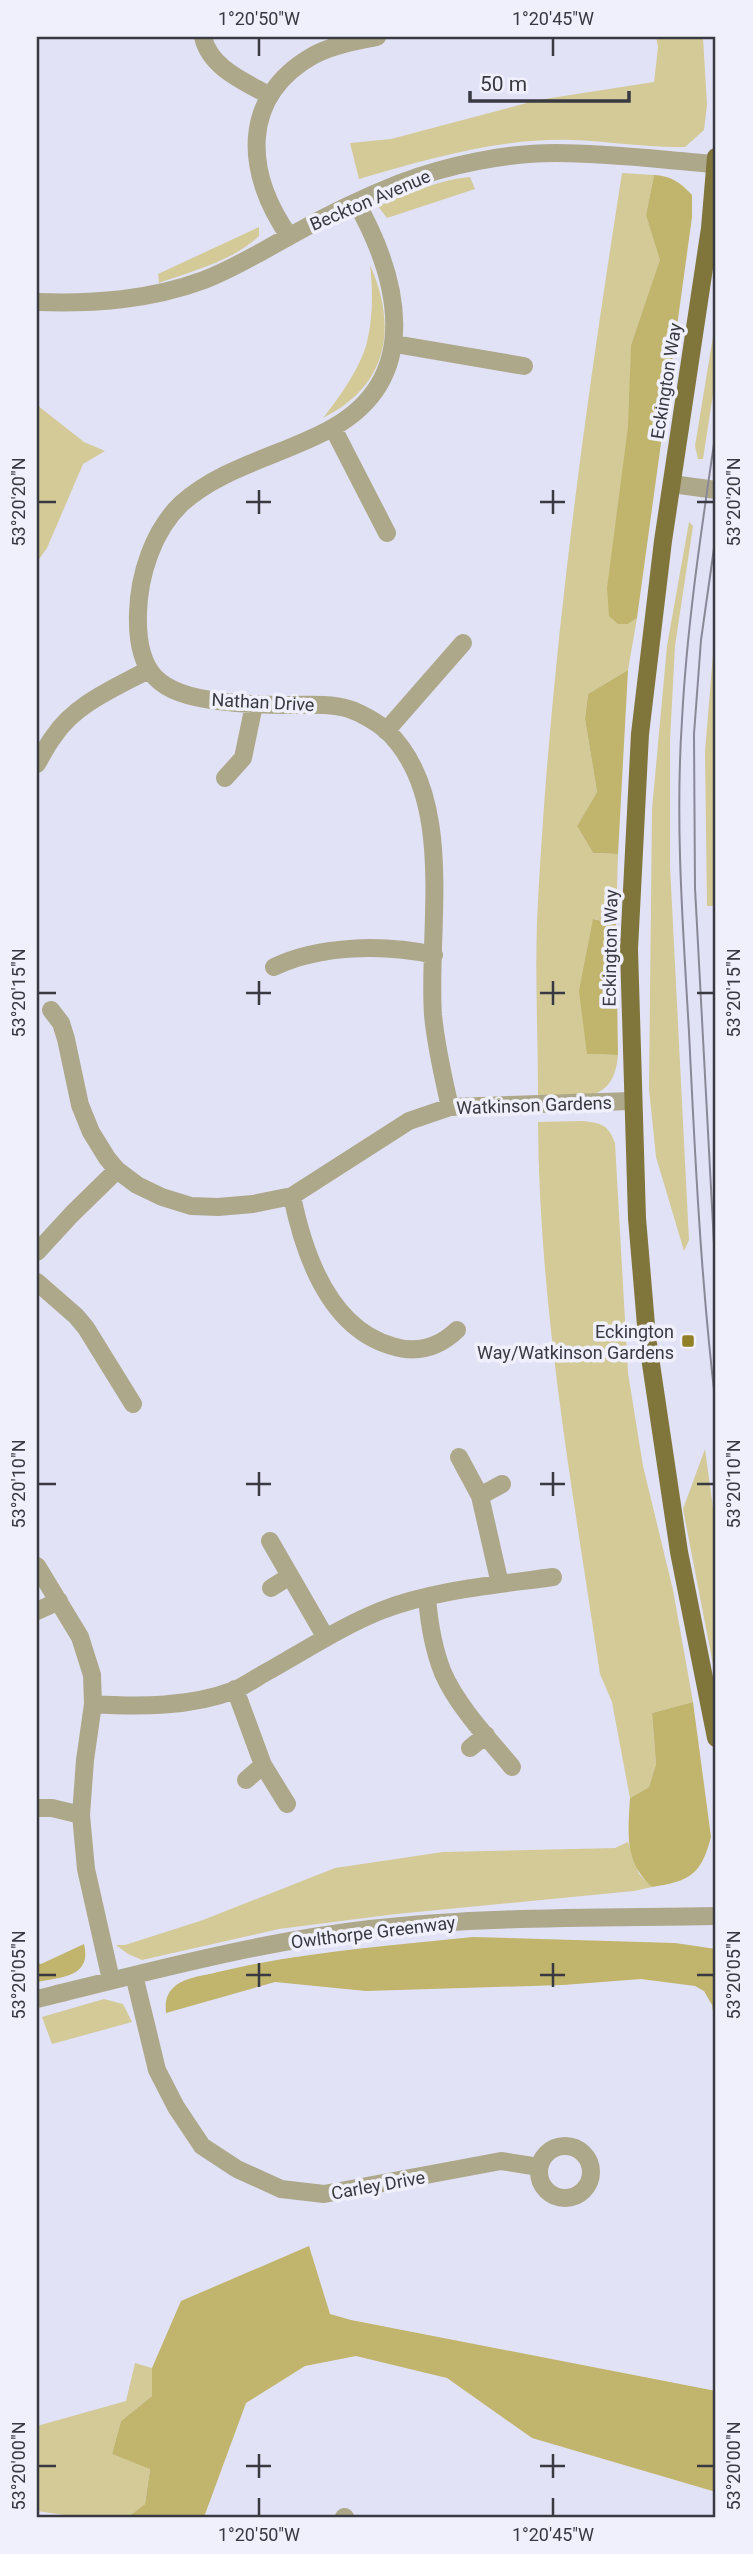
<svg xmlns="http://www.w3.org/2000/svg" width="753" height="2554" font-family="Roboto,sans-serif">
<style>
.green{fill:#d3ca98}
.forest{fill:#c1b46c}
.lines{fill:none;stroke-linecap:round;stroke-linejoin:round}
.minor{stroke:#ada88a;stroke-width:18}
.major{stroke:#80753b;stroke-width:18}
.tram{stroke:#888896;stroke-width:2}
.ticks{fill:none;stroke:#393941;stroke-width:2.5}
.poi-dot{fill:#908128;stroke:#f0f0fc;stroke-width:2.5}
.labels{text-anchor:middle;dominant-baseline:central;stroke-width:7;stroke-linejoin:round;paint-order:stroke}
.street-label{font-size:18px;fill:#393941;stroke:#f0f0fc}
.poi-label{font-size:18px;fill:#393941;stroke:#f0f0fc;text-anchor:end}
.neatline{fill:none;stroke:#393941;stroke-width:2.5}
.ticks-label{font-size:18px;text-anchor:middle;fill:#393941}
</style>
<rect width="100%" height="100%" fill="#e2e2f6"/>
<path class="green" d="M656 37H703L707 105 704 130 685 147C647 148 609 141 571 140 498 138 428 159 359 179L350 143 391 139 538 100 654 82 658 47Z
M622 173 654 175 646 215 661 260 631 345 628 624 637 618 628 670 588 694 585 719 597 792 577 826 593 853 618 854 616 924 594 919 587 1054 618 1055C614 1106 577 1097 538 1095 538 1037 535 979 537 921 549 670 583 421 622 173Z
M470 177 475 189 387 218 378 206C408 194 438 180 470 177Z
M259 227V236C233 261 192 271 159 283L158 274Z
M370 265C398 328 388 386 323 418 339 398 361 367 367 342 373 318 373 290 370 265Z
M716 318V375L703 459H698L695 446Z
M37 405 84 442 105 451 83 464 47 548 37 562Z
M689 522 693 526 675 646 670 740V866L689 1240 684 1251 656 1157 649 1089 652 809 667 646Z
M716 617V906H707L705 752Z
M582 1121C601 1123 608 1124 615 1143L628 1373 643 1466 673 1590 693 1702 652 1713 656 1764 649 1787 630 1798 612 1702 600 1674C573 1492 539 1307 538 1122Z
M705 1449 716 1530V1680L683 1509Z
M628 1842 639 1874 652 1887 634 1891 396 1914 279 1929 142 1960 128 1954 116 1945H125L203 1920 335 1868 443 1852 615 1848Z
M104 1999 123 2004 132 2022 52 2044 42 2017Z
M135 2363 152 2368V2396L121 2421 112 2454 150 2468 145 2504 128 2517H78L37 2511V2426L126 2401Z"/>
<path class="forest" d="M654 175C671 176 680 182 692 195V217L637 618 628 624H618L609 616 607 588 628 427 631 345 660 260 646 215Z
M628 670 618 854 593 853 577 826 597 792 585 719 588 694Z
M593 919 616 924 618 1055 587 1054 579 991Z
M693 1702 711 1837C701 1875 690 1881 652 1887 624 1861 628 1834 630 1798L649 1787 656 1764 652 1713Z
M473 1937 675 1943 716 1949V2033L712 2005 704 1991 695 1986 641 1979 563 1985 366 1991 275 1982 166 2013C165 2003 166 1995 173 1988 184 1977 203 1976 218 1972 301 1952 388 1946 473 1937Z
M84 1944C92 1977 62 1977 37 1982V1963L41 1964Z
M309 2246 330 2314 351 2320 716 2391V2492L532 2438 447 2378 356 2356 305 2366 246 2403 204 2517H128L145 2504 150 2469 112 2454 121 2421 152 2396V2368L181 2301Z"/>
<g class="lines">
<path class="minor" d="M203 37C210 68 244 81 270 96
M356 202C398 277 424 377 332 428 284 455 223 466 181 504 153 531 139 575 138 613 136 674 159 694 218 701 241 704 263 705 286 705 307 705 329 703 349 709 361 713 377 722 387 731 457 798 427 929 433 1015 436 1046 443 1077 450 1107
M289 236C245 173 239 97 314 55 333 45 356 41 377 37
M37 302C94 304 150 300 204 280 235 268 262 251 290 236 325 216 362 198 400 183 448 165 505 153 556 153 609 153 663 160 716 164
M395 344 524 366
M333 428 387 533
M672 484 716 490
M386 731 463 643
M37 764C42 755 47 745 54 736 75 704 115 688 148 670
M225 778 243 758 254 705
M274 967C320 945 384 944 434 955
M51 1010 61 1023 66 1039 80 1105 91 1132 107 1158 117 1170 137 1185 162 1197 191 1206 218 1207 253 1204 292 1196 409 1121 450 1107 632 1101
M292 1196C304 1255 329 1328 392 1346 417 1354 439 1347 457 1330
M37 1252 72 1214 117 1170
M37 1282 76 1316 86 1328 133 1404
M459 1457 480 1496 500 1584
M480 1496 502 1484
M270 1541 326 1638
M37 1566 80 1637 92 1675 93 1704 85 1760 81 1815 86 1869 111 1980
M271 1588 290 1576
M427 1597C429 1623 433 1648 443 1673 458 1707 488 1738 512 1767
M37 1611 59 1601
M235 1689 263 1765 287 1804
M93 1704C139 1707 191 1707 235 1690 248 1684 260 1675 272 1669 307 1649 343 1626 380 1611 434 1590 495 1585 553 1577
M470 1748 486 1735
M246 1780 263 1765
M37 1808H52L81 1815
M134 1975 157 2070 176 2107 202 2146 237 2169 281 2189 324 2194 501 2161 539 2167
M37 1999C147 1972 258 1942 370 1929 485 1916 601 1918 716 1916
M539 2172a26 26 0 1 1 52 0a26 26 0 1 1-52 0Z
M344 2517H345"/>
<path class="major" d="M716 157 710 228 663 541 640 734 629 949 637 1218 647 1337 679 1552 716 1738"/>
<path class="tram" d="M716 430C702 526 687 623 682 720 675 824 683 928 689 1032 695 1157 701 1283 716 1407
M716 534 701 640 694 734 695 888 716 1282"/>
</g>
<path class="ticks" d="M259 38V56M553 38V56M259 490V514M553 490V514M38 502H56M246 502H271M540 502H565M697 502H714M259 981V1005M553 981V1005M38 993H56M246 993H271M540 993H565M697 993H714M259 1472V1496M553 1472V1496M38 1484H56M246 1484H271M540 1484H565M697 1484H714M259 1963V1987M553 1963V1987M38 1975H56M246 1975H271M540 1975H565M697 1975H714M259 2454V2478M553 2454V2478M38 2466H56M246 2466H271M540 2466H565M697 2466H714M259 2498V2516M553 2498V2516"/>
<rect class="poi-dot" x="681" y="1334" width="14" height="14" rx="3.5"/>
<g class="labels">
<g class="street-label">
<text transform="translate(370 200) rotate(-23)">Beckton Avenue</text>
<text transform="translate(666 381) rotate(-81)">Eckington Way</text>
<text transform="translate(263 702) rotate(3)">Nathan Drive</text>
<text transform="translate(610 948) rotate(-89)">Eckington Way</text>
<text transform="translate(534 1105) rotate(-2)">Watkinson Gardens</text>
<text transform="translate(373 1932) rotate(-7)">Owlthorpe Greenway</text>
<text transform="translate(378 2185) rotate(-10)">Carley Drive</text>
</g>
<g class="poi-label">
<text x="674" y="1331">Eckington<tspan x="674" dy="21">Way/Watkinson Gardens</tspan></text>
</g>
</g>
<rect width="753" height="2554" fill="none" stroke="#f0f0fc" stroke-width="77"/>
<path d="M470 91v10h159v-10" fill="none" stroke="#393941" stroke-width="3.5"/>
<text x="480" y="91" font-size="21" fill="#393941" stroke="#f0f0fc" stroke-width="5" paint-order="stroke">50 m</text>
<rect x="38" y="38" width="676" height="2478" class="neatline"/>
<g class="ticks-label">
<text x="259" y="25">1°20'50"W</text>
<text x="553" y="25">1°20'45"W</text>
<text transform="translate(19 502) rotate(-90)" y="6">53°20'20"N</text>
<text transform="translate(734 502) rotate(-90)" y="6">53°20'20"N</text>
<text transform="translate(19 993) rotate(-90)" y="6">53°20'15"N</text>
<text transform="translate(734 993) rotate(-90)" y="6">53°20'15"N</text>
<text transform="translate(19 1484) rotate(-90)" y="6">53°20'10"N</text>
<text transform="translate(734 1484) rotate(-90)" y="6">53°20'10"N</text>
<text transform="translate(19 1975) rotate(-90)" y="6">53°20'05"N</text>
<text transform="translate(734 1975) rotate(-90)" y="6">53°20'05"N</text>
<text transform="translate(19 2466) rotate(-90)" y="6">53°20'00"N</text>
<text transform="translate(734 2466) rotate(-90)" y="6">53°20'00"N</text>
<text x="259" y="2541">1°20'50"W</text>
<text x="553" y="2541">1°20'45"W</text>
</g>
</svg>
